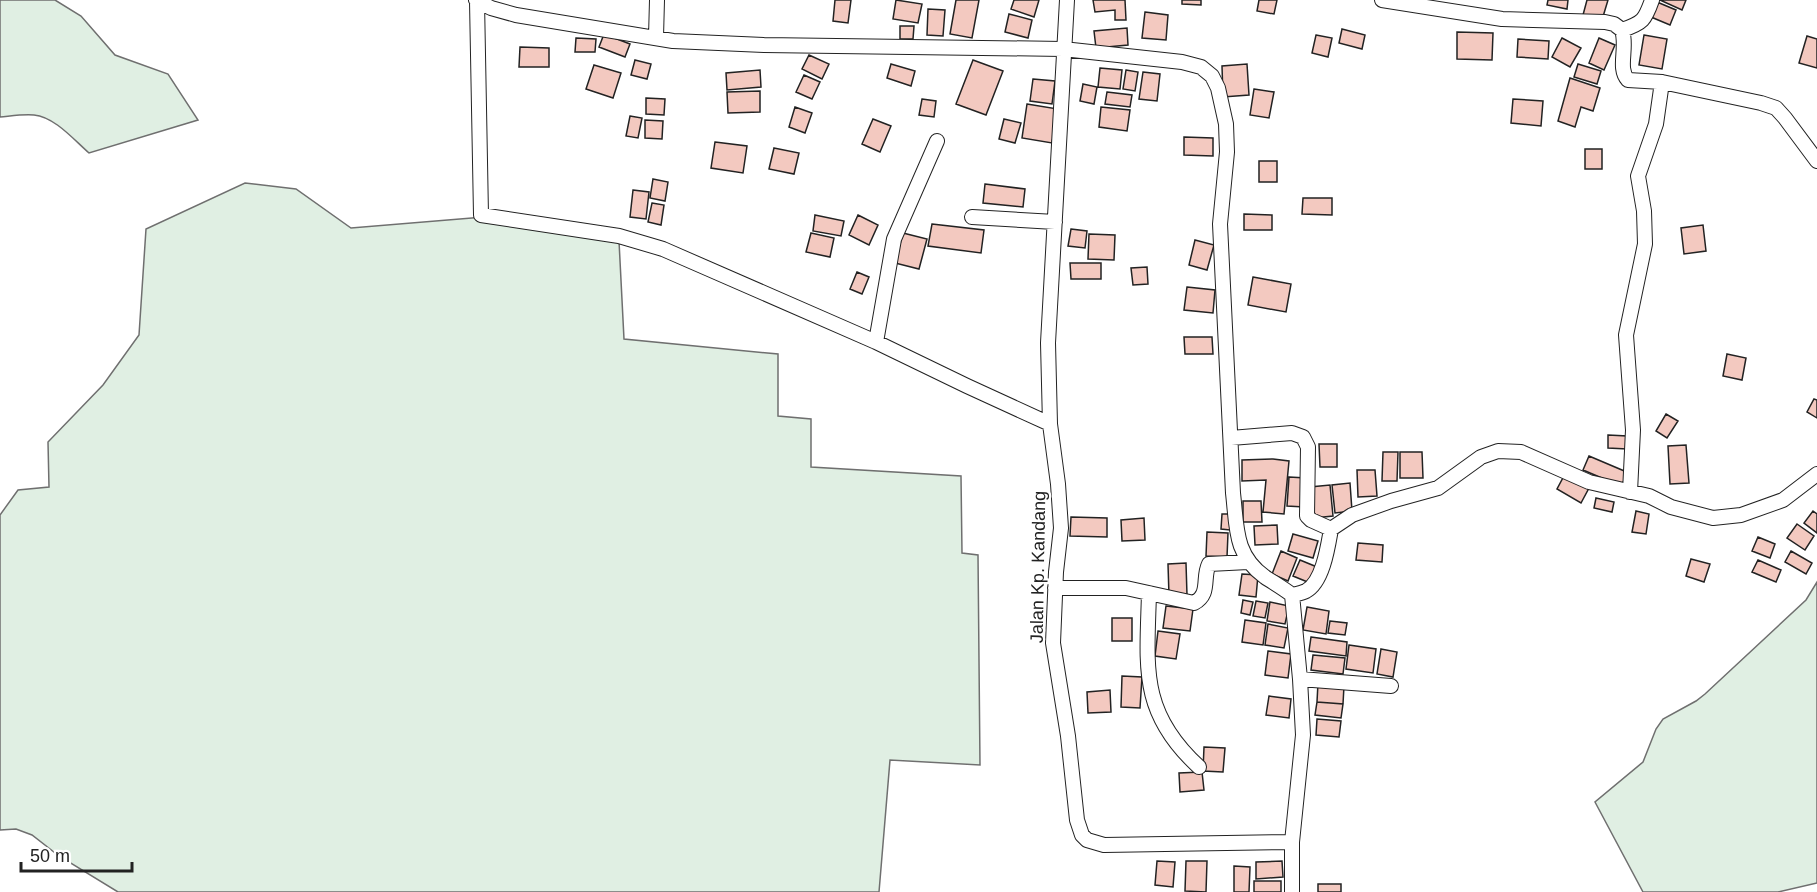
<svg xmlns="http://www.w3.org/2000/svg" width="1817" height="892" font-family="Arial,sans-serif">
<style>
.green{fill:#e0efe3;stroke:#6f6f6f;stroke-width:1.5}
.building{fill:#f3c9c0;stroke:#222;stroke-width:1.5}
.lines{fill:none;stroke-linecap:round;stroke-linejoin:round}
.minor-casing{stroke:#222;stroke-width:16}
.minor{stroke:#fff;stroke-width:14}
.labels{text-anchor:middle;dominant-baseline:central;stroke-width:4.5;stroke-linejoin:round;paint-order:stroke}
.street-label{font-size:18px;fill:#222;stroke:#fff}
</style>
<rect width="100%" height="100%" fill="#fff"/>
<path class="green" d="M0 0H55L81 16 115 55 168 74 198 120 89 153C74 140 55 117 34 115 23 114 11 116 0 117Z
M245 183 296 189 351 228 496 216 619 241 624 339 778 354V416L811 419V467L961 476 962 553 978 555 980 765 890 760 879 892H118L59 856 32 835 16 829 0 830V515L18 490 49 487 48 442 103 385 139 335 146 229Z
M1817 582V883L1778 892H1643L1595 802 1643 762 1656 729 1663 719 1696 701 1705 694 1806 600Z"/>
<path class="building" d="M835 0H851L848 23 833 21Z
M896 0 922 4 918 23 893 19Z
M956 0H979L972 38 950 34Z
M1014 0H1039L1034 17 1011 9Z
M1093 0H1125L1126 20H1115V10L1095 12Z
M1182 0H1201V5L1182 4Z
M1259 0H1277L1274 14 1257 11Z
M1548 0H1568L1567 9 1547 5Z
M1587 0H1608L1602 20 1583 15Z
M1660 0H1686L1682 10Z
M1657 2 1676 10 1670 25 1651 17Z
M928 9 945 10 943 36 927 35Z
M1145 12 1168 15 1166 40 1142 38Z
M1009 14 1032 20 1028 38 1005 32Z
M900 26H914L913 39H900Z
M1127 28 1128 45 1096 48 1094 31Z
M1342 29 1365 35 1362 49 1339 43Z
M1457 32 1493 33 1492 60 1457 59Z
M604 34 630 44 625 57 599 47Z
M1316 35 1332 38 1328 57 1312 53Z
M1644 35 1667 39 1662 69 1639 65Z
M1807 36 1817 39V68L1799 63Z
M576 38 596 39 595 52H575Z
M1562 38 1581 48 1570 67 1552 57Z
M1599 38 1615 45 1604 70 1589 63Z
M1518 39 1549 41 1548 59 1517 57Z
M520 47 549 48V67H519Z
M809 55 829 64 822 79 802 69Z
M635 60 651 64 647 79 631 75Z
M973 60 1003 71 986 115 956 104Z
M891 64 915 71 911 86 887 78Z
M1247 64 1249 95 1223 97 1222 66Z
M1578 64 1601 71 1597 84 1574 77Z
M594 65 621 73 613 98 586 89Z
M1100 68 1122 70 1120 89 1098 87Z
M760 70 761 87 727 90 726 73Z
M1126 70 1138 72 1135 91 1123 89Z
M1143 72 1160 74 1157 101 1139 99Z
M804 75 820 82 812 99 796 92Z
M1570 78 1600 88 1593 111 1581 107 1575 127 1558 121Z
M1033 79 1055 81 1052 104 1030 101Z
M1083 84 1097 87 1094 104 1080 101Z
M1254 89 1274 92 1269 118 1250 115Z
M760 91V112L728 113 727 92Z
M1107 92 1132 95 1130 107 1105 104Z
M646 98 665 99 664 115 646 114Z
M922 99 936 101 934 117 919 115Z
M1513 99 1543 101 1541 126 1511 123Z
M1027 104 1058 109 1052 143 1022 138Z
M795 107 812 113 805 133 789 127Z
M1101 107 1130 110 1127 131 1099 127Z
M630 116 642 118 638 138 626 136Z
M873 119 891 126 880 152 862 144Z
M1004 119 1021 123 1015 143 999 139Z
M645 120 663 121 662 139 645 138Z
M1184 137 1213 138V156L1184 155Z
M715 142 747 146 743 173 711 168Z
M774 148 799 153 794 174 769 169Z
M1585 149H1602V169H1585Z
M1259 161H1277V182H1259Z
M653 179 668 182 665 201 650 198Z
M985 184 1025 189 1023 207 983 203Z
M633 190 649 192 646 219 630 217Z
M1303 198H1332V215L1302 214Z
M652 203 664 205 661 225 648 222Z
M1244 214 1272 215V230H1244Z
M815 215 844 221 841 236 813 231Z
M858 215 878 225 869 245 849 235Z
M932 224 984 230 981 253 928 246Z
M1703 225 1706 251 1684 254 1681 228Z
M1071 229 1087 231 1085 248 1068 246Z
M811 233 834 238 830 257 806 252Z
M903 233 927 239 919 269 895 263Z
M1089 234 1115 235 1114 260 1088 259Z
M1195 240 1214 245 1207 270 1189 265Z
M1070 263H1101V279H1071Z
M1147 267 1148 284 1133 285 1131 268Z
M857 272 869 277 862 294 850 289Z
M1253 277 1291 284 1286 312 1248 305Z
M1187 287 1215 290 1213 313 1184 310Z
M1184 337H1212L1213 354H1185Z
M1727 354 1746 358 1742 380 1723 376Z
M1814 399 1817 400V418L1807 412Z
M1666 414 1678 421 1667 438 1656 431Z
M1608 435 1627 436V449L1608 448Z
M1319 444H1337V467H1320Z
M1686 445 1689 483 1670 484 1668 446Z
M1383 452H1398L1397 481H1382Z
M1400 452H1422L1423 478H1400Z
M1589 456 1629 473 1623 487 1583 470Z
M1273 459 1289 461 1284 514 1263 512 1266 480 1242 481V460Z
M1357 470H1375L1377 496 1358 497Z
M1565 474 1589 488 1581 503 1557 489Z
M1289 477 1306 478 1304 507 1287 506Z
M1350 483 1352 511 1335 513 1332 485Z
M1330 485 1333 516 1314 518 1310 487Z
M1596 498 1614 502 1612 512 1594 508Z
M1243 501H1261L1262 522H1243Z
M1636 511 1649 514 1646 534 1632 532Z
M1813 511 1817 514V533L1804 523Z
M1222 514H1231L1230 530 1221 529Z
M1071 517 1107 518V537L1070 536Z
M1144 518 1145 540 1122 541 1121 520Z
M1797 524 1814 536 1805 550 1787 538Z
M1277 525 1278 544 1255 545 1254 526Z
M1207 532 1228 533 1227 557 1206 556Z
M1293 534 1318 541 1313 558 1288 551Z
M1758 537 1775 544 1770 558 1752 551Z
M1358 543 1383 545 1382 562 1356 560Z
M1281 551 1297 558 1288 581 1272 574Z
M1791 551 1812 563 1806 574 1785 562Z
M1691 559 1710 564 1704 582 1686 576Z
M1300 560 1317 567 1310 583 1293 576Z
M1758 560 1781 570 1776 582 1752 572Z
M1186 563 1187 595 1169 596 1168 564Z
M1242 574 1258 575 1256 597 1239 595Z
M1243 600 1253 602 1250 615 1241 613Z
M1256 601 1268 603 1265 618 1253 616Z
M1270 602 1289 606 1285 624 1267 621Z
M1166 606 1193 609 1190 631 1163 628Z
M1307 607 1329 611 1326 634 1303 630Z
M1112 618H1132V641H1112Z
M1245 620 1266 623 1263 645 1242 642Z
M1330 621 1347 623 1345 635 1328 633Z
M1268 624 1288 628 1284 648 1265 645Z
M1158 631 1180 634 1176 659 1155 656Z
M1311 637 1347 642 1346 656 1309 651Z
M1349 645 1376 649 1373 673 1346 669Z
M1381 649 1397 652 1393 677 1377 674Z
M1268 651 1291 654 1288 678 1265 675Z
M1313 655 1345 658 1343 674 1311 670Z
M1122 676 1142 677 1140 708 1121 707Z
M1318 683 1344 686 1343 704 1317 702Z
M1110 690 1111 712 1088 713 1087 692Z
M1269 696 1291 699 1289 718 1266 715Z
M1317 702 1343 704 1341 718 1315 715Z
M1317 719 1341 721 1339 737 1316 735Z
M1204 747 1225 748 1223 772 1203 771Z
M1202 772 1204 790 1180 792 1179 773Z
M1157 861 1175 862 1173 887 1155 885Z
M1186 861H1207L1206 892 1185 891Z
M1282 861 1283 877 1256 879V862Z
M1234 866 1250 867 1249 892H1234Z
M1254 881H1281V892H1254Z
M1318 884H1341V892H1318Z"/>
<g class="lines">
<g class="minor-casing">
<path id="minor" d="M476 0 491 8 516 15 673 41 764 45 1063 49 1182 62 1201 67 1212 76 1218 88 1226 124 1227 152 1220 224 1233 493C1237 527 1234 555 1265 577 1274 583 1283 588 1292 595L1293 605 1300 679 1303 735 1292 842
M1067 0 1048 343 1050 424 1058 484 1061 528 1056 572 1053 643 1068 736 1077 820 1082 835 1087 840 1104 845 1292 842V892
M1382 0 1502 19 1605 22 1614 24 1622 30C1643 23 1645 20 1652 0
M477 1 481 215 619 236 663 249 876 342 967 386 1050 424
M1622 30C1628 48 1617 68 1628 80L1662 82 1761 103 1776 108 1785 118 1817 161
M656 37 657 0
M972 217 1055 222
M876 342 894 239 937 141
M1231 438 1292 433 1303 437 1308 447 1307 516 1311 520 1331 529
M1630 492 1633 430 1626 335 1645 244 1644 211 1638 176 1656 124 1662 82
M1055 588H1126L1194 603C1211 594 1202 578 1209 564L1248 562
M1149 593C1147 667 1139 712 1199 767
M1292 595C1296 594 1302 593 1306 591 1323 582 1328 546 1331 529L1352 515 1391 501 1438 488 1481 457 1498 451 1521 452 1589 482 1649 496 1671 507 1713 518 1741 515 1783 500 1817 474
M1300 679 1391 686"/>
</g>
<use href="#minor" class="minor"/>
</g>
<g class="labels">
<g class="street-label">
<text transform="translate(1038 567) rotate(-89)">Jalan Kp. Kandang</text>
</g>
</g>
<path d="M21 862v9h111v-9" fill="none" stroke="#222222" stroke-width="3"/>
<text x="30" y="862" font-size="18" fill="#222222" stroke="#ffffff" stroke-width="4.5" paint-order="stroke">50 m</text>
</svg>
